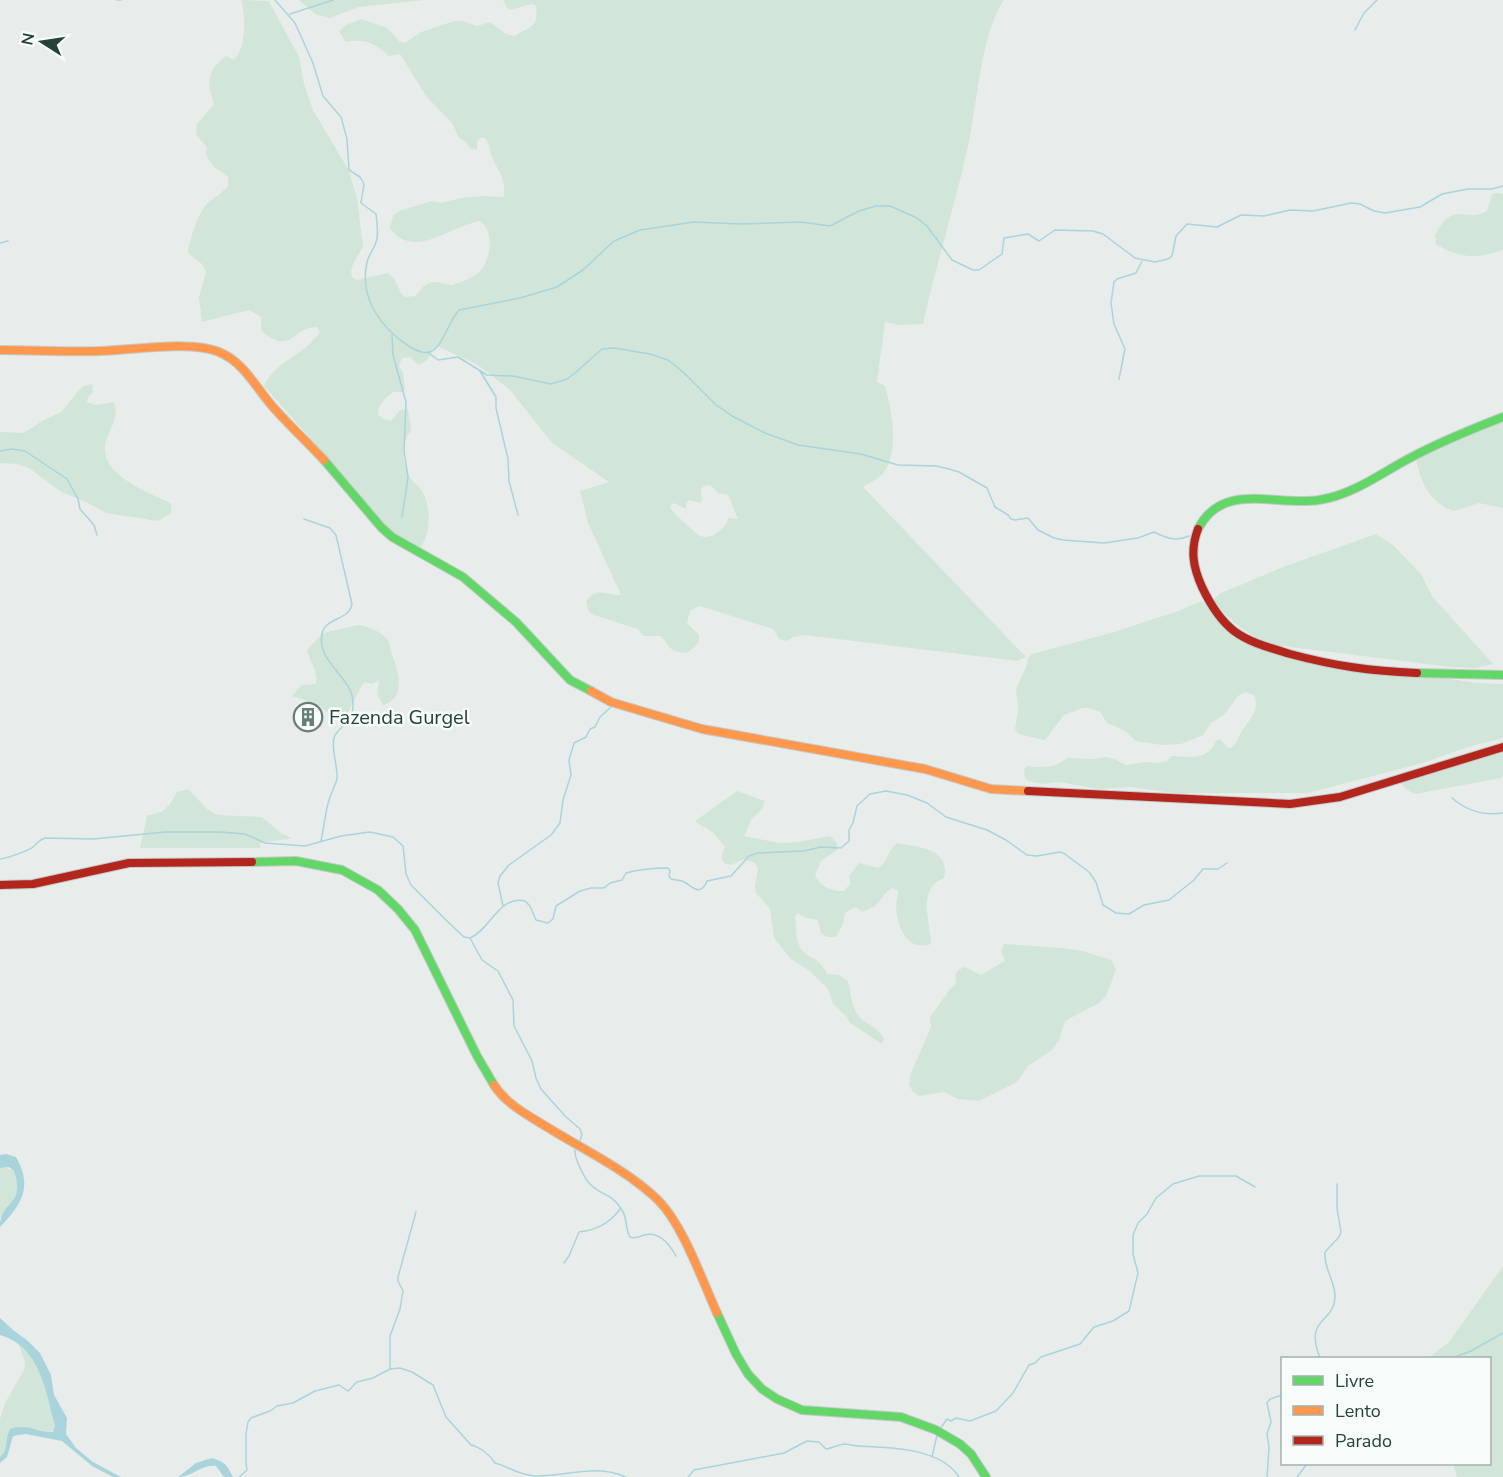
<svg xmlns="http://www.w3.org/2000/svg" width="1503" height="1477" font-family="'Nunito Sans',sans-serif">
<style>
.green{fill:#d1e6d8;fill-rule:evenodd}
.water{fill:#a9d4db}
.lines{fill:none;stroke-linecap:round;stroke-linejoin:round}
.stream{stroke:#a9d4db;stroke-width:1.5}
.fast-casing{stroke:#c3cbc8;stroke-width:10}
.slow-casing{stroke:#c3cbc8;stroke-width:10}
.jam-casing{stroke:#c3cbc8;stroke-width:10}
.fast{stroke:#63d668;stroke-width:8}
.slow{stroke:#ff974d;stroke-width:8}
.jam{stroke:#b3261e;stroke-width:8}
.labels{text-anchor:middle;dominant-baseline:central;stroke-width:5;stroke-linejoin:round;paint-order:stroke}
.poi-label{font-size:20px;fill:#24423a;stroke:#f7fbf9;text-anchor:start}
</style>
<rect width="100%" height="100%" fill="#e8edeb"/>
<path class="green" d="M241 0 269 1 299 57 304 84 313 110 348 169 357 198 363 247 354 262 351 271 352 277 357 280 387 273C398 278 397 291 405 297L415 296C430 278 431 281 452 285 461 282 471 279 478 273 491 262 495 232 480 221 450 226 414 261 390 228L393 216 399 211 432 201 442 203 461 198 484 196 503 197 504 195C505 173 499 175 492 157 489 150 491 145 485 138H481L477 141V150L470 148 466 142 459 138 452 123 426 96 400 54 389 56C375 43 364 38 346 42L339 31 346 25 361 19 387 28 400 42 405 43 421 32 454 21H462L477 26 490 22 506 34 515 36C531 26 539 27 536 6L532 4 510 10 506 7 503 0H1004C981 32 977 106 968 146 955 206 936 264 923 324L900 325 885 322 877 382 885 386C892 412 900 450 883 474 878 479 869 483 863 487L1026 657 1017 661 805 635 793 637 787 641 779 639 773 629 700 606 690 611 687 623 699 635V643L687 653C669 652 671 648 661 636H643L638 629 597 616 589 612 586 602C596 586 606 595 621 595L588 523 580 491 609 482 552 443 510 390 478 365 437 346 426 361 418 365 410 357 402 358 399 366 403 373 405 389 402 392H393C385 399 378 404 378 415L383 419 391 421 400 410 408 409 411 431C400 443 402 465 411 479 415 484 421 487 423 493 431 508 431 532 421 547L401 540 378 522 348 481 264 386C274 365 289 361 306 347 311 343 315 337 320 333L317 327C290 328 292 356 261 331V317L249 310 202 322 199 297 206 272 202 264 188 253C189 240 199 210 209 202 217 195 220 195 228 186V177L213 166 206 155 207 147 196 135 197 124 214 104C206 83 207 70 226 56L234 60C246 49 246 16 241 0ZM710 485 718 493 728 495 738 519 728 518C727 524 725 526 720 530 704 545 696 533 683 521 678 516 672 513 670 506L674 503 686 509V503L689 500 700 503 702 501 701 489 704 486Z
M299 0H424L359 7 330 18 315 14Z
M1498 193 1503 194V250C1477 259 1460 259 1436 244L1435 235C1455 198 1464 224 1487 211L1492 194Z
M92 384 93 392 88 397 87 402 96 405 114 402C119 415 112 426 107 438 93 473 148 492 170 503L172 506 170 514 158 521 106 513 86 502 61 492 29 468 17 464 0 463V432L23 433 32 428 42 421 61 412 79 390 83 386Z
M1503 415V508L1479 503 1454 511C1428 503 1419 478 1415 454Z
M1376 534 1393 545 1421 574 1432 596 1493 664 1475 668 1451 667 1274 645C1243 633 1235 624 1212 601L1219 594 1283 567Z
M1202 601 1232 632 1265 648 1324 660 1477 683 1503 684V738L1465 748 1423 763 1308 793H1174L1130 787 1099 789 1059 782 1043 784 1028 781 1025 777 1024 769 1027 766C1042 768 1055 768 1067 758L1093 759 1106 757 1115 759 1126 765 1146 762 1158 763 1167 761 1171 756C1188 756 1207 762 1216 741L1220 739 1227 747 1231 748C1237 743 1238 738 1242 731 1250 718 1260 711 1254 695L1245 692 1238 696 1224 715 1212 722 1203 735 1181 744 1162 745 1136 741 1125 731 1107 723 1100 712 1089 708H1083L1064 715 1045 740 1018 734 1015 729 1018 709 1016 689 1027 665 1028 658 1032 654 1114 632 1181 610Z
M358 625C369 627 379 630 387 639 390 643 390 648 391 652 398 670 408 698 383 705L377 694 379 680 372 684 364 682 344 720 328 713 317 704 292 696 301 685 315 684C320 674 309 661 307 650L321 635 327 632Z
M1503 747V776L1501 778 1415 794 1407 790 1396 779Z
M188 789 207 809 218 815 262 817 282 834 293 838 260 843V848H140L147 815C164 814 169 807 177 792Z
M737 791 765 801 762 809 752 819 744 836 779 843 798 842 830 836 837 843V850L821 861 815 875C820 886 832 892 844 891L850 884 849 876 859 863 878 868C888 863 887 850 897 843 919 847 951 849 944 878 917 888 930 922 931 944 911 951 900 934 897 915 895 908 897 899 898 891L892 888C884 893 883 898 877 904 873 908 867 910 862 912L855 907 845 913 843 924 836 937H827L821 933 818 920 806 918 798 913 795 917C797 926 795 938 800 947 807 960 819 955 827 974L839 975 848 981C851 992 851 1006 858 1015 867 1026 874 1023 884 1038L882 1044 850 1023 847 1017 833 1004 828 989 810 971 791 959 774 938 770 909 756 893 755 886 758 868 755 863 744 859 731 865 724 863 721 858 725 846C719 842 717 835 712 832 706 827 700 826 695 821Z
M1004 944 1061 948 1083 951 1111 960 1116 970 1106 996 1099 1003 1065 1021 1059 1040 1052 1050 1028 1066 1017 1082 979 1101 958 1099 944 1092 919 1096 913 1092 909 1085 911 1073 931 1027 930 1017 950 989 956 984C955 975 955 970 965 967L981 975 1005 961 1001 951Z
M4 1167 14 1171C23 1198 13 1197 0 1218V1168Z
M1503 1266V1477H1457L1453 1464H1490V1358H1428L1449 1342Z
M18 1343 23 1346 34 1361 48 1391 55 1430 46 1433 23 1426 10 1429C5 1438 8 1452 0 1457V1419L5 1403 24 1370 25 1362Z"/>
<path class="water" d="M6 1154 16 1157C33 1187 22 1204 0 1227 0 1199 26 1207 14 1171L9 1167 0 1168V1155Z
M0 1318 13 1330 28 1341 40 1353 51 1375 54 1395 67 1418 66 1434 76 1448 93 1462 121 1477H113L92 1466 62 1441 26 1434 13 1436 7 1457 0 1463V1457C8 1452 5 1438 10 1429 28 1422 36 1433 53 1432L55 1426C46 1392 40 1346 0 1335Z
M212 1458C225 1462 227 1465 233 1477H224L216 1466C201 1464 193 1477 178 1477L196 1463Z"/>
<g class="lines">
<path class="stream" d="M117 0H121
M275 0 295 23 313 63 323 96 341 117 347 139 349 170 360 177 364 184 361 203 376 214C377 222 379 234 376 242 374 249 369 254 367 262 359 299 381 328 410 347 417 351 427 356 435 349 445 340 449 321 459 310L520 298 557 287 583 270 614 241 640 230 694 222 740 224 801 222 830 226 859 211 876 206H890L917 218 927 226 952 260 973 270H979L1002 254 1004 238 1028 234 1039 241 1055 230 1093 231 1103 234 1135 258 1155 262 1168 259 1172 256 1176 236 1187 224 1217 227 1241 215 1264 216 1290 210 1313 211 1351 203 1360 204 1374 211 1385 213 1420 207 1442 194 1468 189H1492L1503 186
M290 14 333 0
M1355 30 1364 13 1377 0
M0 243 8 241
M392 335 393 355 406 402 404 451 408 477 402 517
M429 353 438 360 458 357 487 375 513 376 551 384 567 379 575 373 602 349 614 348 650 354 668 360 683 372 715 404 732 416 765 433 798 445 861 454 898 465 936 466 949 469 959 472 987 488 995 507 1008 515 1011 519 1015 520 1028 518 1038 530 1054 538 1063 540 1104 543 1138 538 1154 532C1166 538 1176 542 1189 536
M480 371 496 397V408L508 459 509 481 518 515
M1119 379 1125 349 1114 324 1111 303 1114 282 1117 279 1136 273 1142 261
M0 451 12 449 25 451 67 479 78 499 80 509 94 525 97 535
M304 519 330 528 336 535 352 604C349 621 325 617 322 634 316 662 353 677 353 703 354 726 337 726 334 738 331 751 338 765 337 779 335 786 331 793 329 800 325 814 324 827 321 841
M1452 798C1467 811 1483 816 1503 813
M0 859C5 859 30 850 33 847 38 843 38 840 45 838L93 839 165 832H221L245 834 265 843 305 846 341 836 370 832 393 837 403 846 406 874 411 885 449 923 464 937 470 938 482 960 498 971 513 1000 514 1026 532 1061 536 1078 541 1089 565 1116 580 1129 582 1135 580 1140
M503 906 498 883 500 876 509 865 551 835 560 823 563 800 571 775 569 760 574 743 586 737 590 729 595 727 600 717 611 707
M470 938C491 929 499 895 525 901L530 906 536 920 548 923 553 919 556 906 580 891 591 888H604L610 883 622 880 626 873C641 869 654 868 668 868L670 871 669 876 671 879C675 880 678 880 682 881 691 884 700 899 707 881L731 876 749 856 758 853 804 851 821 847 841 848 849 841V830L853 823 857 806 870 794 886 791 907 795 927 803 946 817 987 830 1006 840 1027 855 1037 856 1060 852 1065 854 1089 872 1096 882 1103 905 1116 913 1129 914 1144 905 1169 900 1194 880 1203 869H1218L1227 863
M575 1150C574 1157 584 1178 590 1184 601 1196 611 1192 622 1210 628 1219 625 1229 630 1237 636 1239 638 1237 644 1235 659 1231 670 1245 676 1256
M564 1263 569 1256 579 1232C596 1230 609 1224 620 1209
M1320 1358C1304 1317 1333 1324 1335 1298 1336 1282 1323 1268 1325 1252L1339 1237 1341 1232 1337 1208V1184
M1452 1358 1471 1351 1503 1333
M390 1368V1336L400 1309 403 1291 398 1281V1277L416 1212
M940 1429 947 1419 951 1421 956 1418 970 1421 996 1411 1013 1393 1029 1365 1035 1363 1041 1357 1080 1344 1094 1327 1113 1321 1129 1311 1138 1273 1133 1254V1235L1138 1223 1147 1214 1156 1198 1173 1184 1199 1176H1236L1255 1187
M932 1457 937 1435
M239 1477 247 1470 246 1463V1434L248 1422 251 1418 270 1411 277 1406 293 1403 315 1391 339 1385 348 1391 357 1382 373 1378 390 1369 400 1368 412 1372 433 1385 446 1417 471 1445C480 1447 490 1455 495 1463 510 1467 516 1474 534 1476 566 1477 595 1463 626 1477
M688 1477 694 1470 784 1453 807 1441 819 1442 826 1449C832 1448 838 1445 844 1444 849 1444 854 1446 858 1446 889 1448 940 1447 959 1477
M1267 1477 1269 1448 1267 1434 1271 1422 1267 1403 1270 1399 1282 1395
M1297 1477 1307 1464"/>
<g class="fast-casing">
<path id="fast" d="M324 460 381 527 392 537 463 577 516 622 570 680 591 691
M1198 529C1223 480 1277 507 1319 500 1353 495 1381 473 1410 458 1440 442 1472 429 1503 417
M1417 673 1503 675
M252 862 296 861 342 870 378 890 398 909 415 930 477 1056 494 1085
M717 1313 736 1354 748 1374 762 1389 777 1399 802 1410 901 1417 936 1430 960 1444 971 1454 986 1477"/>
</g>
<g class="slow-casing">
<path id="slow" d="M0 350C33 350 67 352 101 351 132 350 191 340 219 352 244 362 256 388 273 407 289 425 307 442 324 460
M591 691 611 702 702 729 925 769 991 789 1028 791
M494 1085C506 1104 529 1116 547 1127 584 1150 627 1170 658 1200 683 1225 702 1280 717 1313"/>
</g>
<g class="jam-casing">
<path id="jam" d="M1198 529C1190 550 1193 567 1202 587 1210 604 1220 620 1234 631 1250 643 1271 648 1290 654 1335 666 1370 671 1417 673
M1028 791 1290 804 1340 797 1503 747
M0 885 33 884 129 863 252 862"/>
</g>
<use href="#fast" class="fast"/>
<use href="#slow" class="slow"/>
<use href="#jam" class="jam"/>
</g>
<defs>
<g id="building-ring" transform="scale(1.5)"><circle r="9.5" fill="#f7fbf9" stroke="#697e78" stroke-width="1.5"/><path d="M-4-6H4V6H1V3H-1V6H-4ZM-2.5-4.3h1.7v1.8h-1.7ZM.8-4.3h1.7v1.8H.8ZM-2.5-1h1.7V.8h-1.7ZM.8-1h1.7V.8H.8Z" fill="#697e78"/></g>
</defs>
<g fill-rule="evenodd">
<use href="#building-ring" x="308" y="717"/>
</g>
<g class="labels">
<g class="poi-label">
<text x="329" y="717">Fazenda Gurgel</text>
</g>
</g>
<rect x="1281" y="1357" width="210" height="108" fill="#f7fbf9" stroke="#a3b1ad" stroke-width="1.5"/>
<rect x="1293" y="1376" width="30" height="9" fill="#63d668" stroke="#a3b1ad" stroke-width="1.5"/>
<text x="1335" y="1387" font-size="18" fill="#24423a">Livre</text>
<rect x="1293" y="1406" width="30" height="9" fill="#ff974d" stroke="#a3b1ad" stroke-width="1.5"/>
<text x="1335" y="1417" font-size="18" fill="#24423a">Lento</text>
<rect x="1293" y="1436" width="30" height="9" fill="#b3261e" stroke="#a3b1ad" stroke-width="1.5"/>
<text x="1335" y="1447" font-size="18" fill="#24423a">Parado</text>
<g transform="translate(42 42) rotate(282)" stroke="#f7fbf9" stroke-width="4.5" paint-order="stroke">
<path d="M0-4.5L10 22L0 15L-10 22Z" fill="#24423a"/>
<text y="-9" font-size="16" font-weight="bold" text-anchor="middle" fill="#24423a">N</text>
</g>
</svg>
